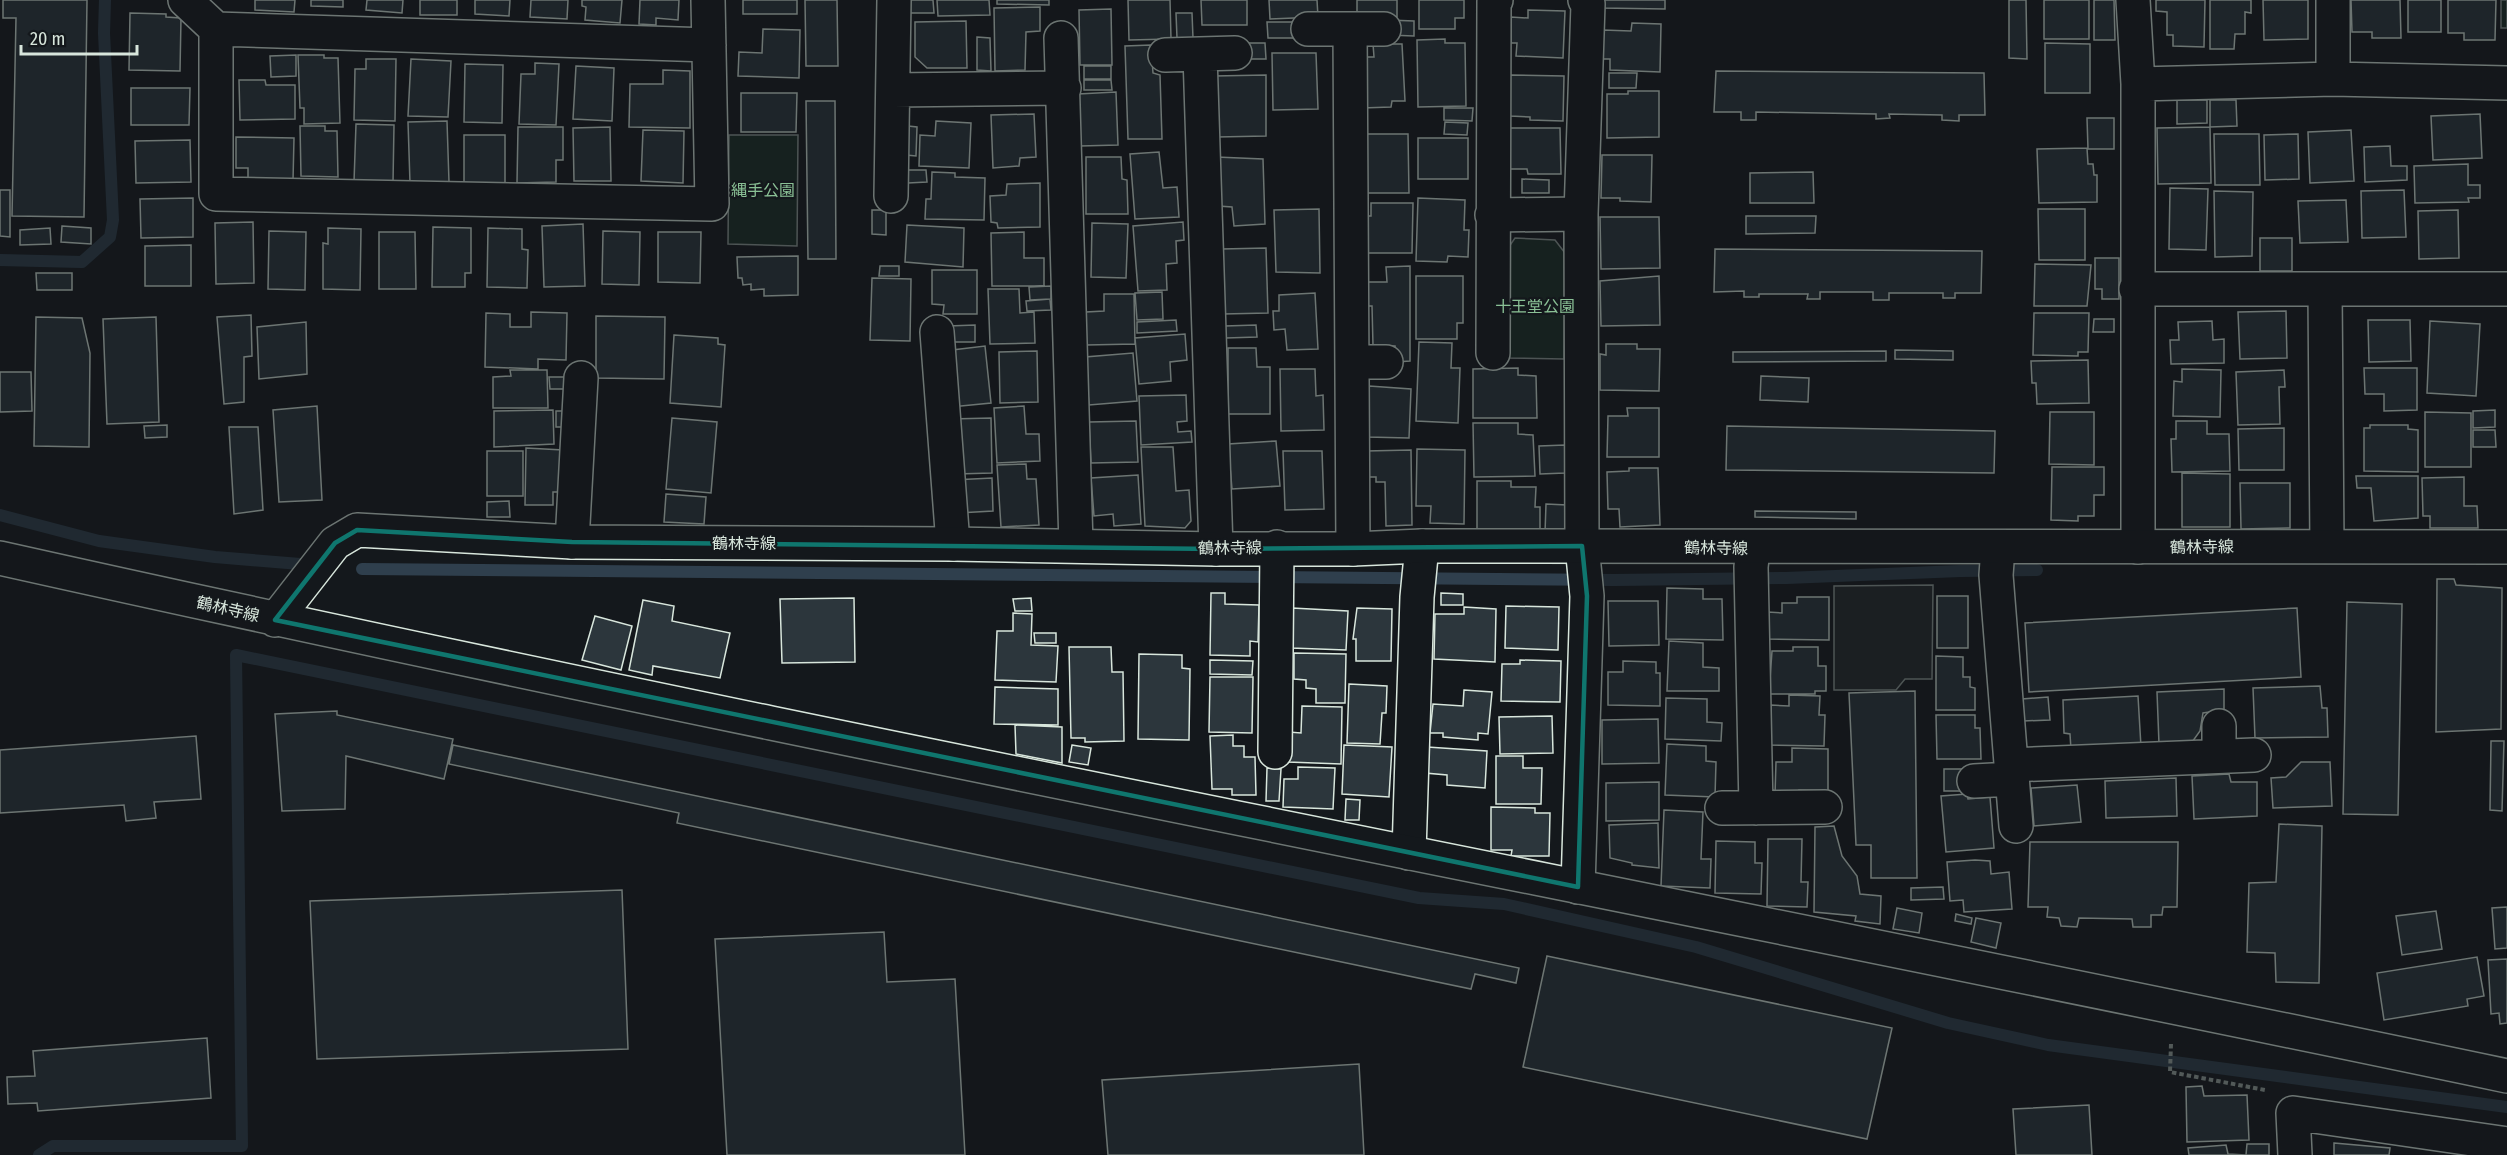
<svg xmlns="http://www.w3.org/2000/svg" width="2507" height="1155" font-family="'Fira Sans Condensed','Noto Sans JP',sans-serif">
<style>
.green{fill:#1a2d24;stroke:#939e99;stroke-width:1.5}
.parking{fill:#24282b;stroke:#939e99;stroke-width:1.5}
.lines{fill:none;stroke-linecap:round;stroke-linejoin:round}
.stream{stroke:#2f3f4d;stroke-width:12}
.building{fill:#2c363c;stroke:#d8e6dc;stroke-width:1.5}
.street-casing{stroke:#d8e6dc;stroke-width:36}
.secondary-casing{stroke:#d8e6dc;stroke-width:36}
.path{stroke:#9da8a2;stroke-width:4;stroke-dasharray:4.5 3;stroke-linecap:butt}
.street{stroke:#14181c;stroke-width:33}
.secondary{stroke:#14181c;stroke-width:33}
.marked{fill:none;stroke:#0f766e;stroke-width:4.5;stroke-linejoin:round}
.labels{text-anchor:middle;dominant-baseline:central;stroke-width:4.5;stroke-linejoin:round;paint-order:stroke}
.park-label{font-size:16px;fill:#8ac095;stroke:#14181c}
.street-label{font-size:16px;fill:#d8e6dc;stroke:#14181c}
</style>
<rect width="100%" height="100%" fill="#14181c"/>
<path class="green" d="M2501 0H2507V28H2501Z
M729 135H798L797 246 728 244Z
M1515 238 1555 240 1565 253 1564 359 1505 358 1506 251Z"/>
<path class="parking" d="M1933 585 1932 679H1905L1896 690H1834V586Z"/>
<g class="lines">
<path class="stream" d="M0 260 82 262 110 237 113 220 104 33 105 0
M0 515 99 541 215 557 300 564
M362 569 1614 580 1786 578 1960 571 2037 570
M39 1155 53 1146H242L236 655 1419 898 1504 904 1696 947 1948 1023 2048 1045 2507 1107"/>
</g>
<path class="building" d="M3 0H87L84 217 12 216 16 18H3Z
M255 0H295L294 12 255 10Z
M311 0H343V7L311 6Z
M367 0H403L402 13 366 10Z
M420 0H457V15H420Z
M475 0H510L509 16 475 14Z
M531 0H568L567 19 530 17Z
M582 0H622L620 23 585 20 586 7 582 6Z
M640 0H679L678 20 656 18V25L639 24Z
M743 0H797V14H743Z
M805 0H837L838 66H806Z
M909 0H933L934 13H909Z
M937 0H989L990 15 938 16Z
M997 0H1049V5L997 4Z
M1128 0H1170L1171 39 1129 40Z
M1201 0H1247V25H1202Z
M1269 0H1317L1318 17 1270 19Z
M1357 0H1397V17L1357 16Z
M1419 0H1464V18H1455V29H1419Z
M1601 0H1665V9L1601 8Z
M2009 0H2026L2027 59 2009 58Z
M2044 0H2089V39H2044Z
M2094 0H2114L2115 40H2094Z
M2156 0H2205L2204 47 2173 46V35H2167V12L2156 11Z
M2210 0H2251V13L2245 12V34H2235L2234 49H2210Z
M2263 0H2308V39L2264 40Z
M2351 0H2400L2401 38H2372V32H2352Z
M2408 0H2441V32H2408Z
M2448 0H2496L2495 40H2464V33H2448Z
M1040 7V31L1026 32 1025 70 995 71 994 8Z
M1111 9 1112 65H1080L1079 10Z
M1528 10 1565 11 1563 58 1516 56 1517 43H1511V17L1528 18Z
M130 13 166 14V17L181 18 180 71 129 70Z
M1176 13H1192L1193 38H1177Z
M1388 20 1414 21V36L1388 35Z
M966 21 967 68H927L915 57V22Z
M1267 22H1299L1300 38H1268Z
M1632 23 1661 24 1660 72 1610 70V59H1601L1603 30 1631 31Z
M763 29 800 30 799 78 738 76 739 52 762 53Z
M977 37 990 38 991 71 977 70Z
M1445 39V43H1465L1466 106 1418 107 1417 40Z
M1241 43H1265L1266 59H1241Z
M2045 43 2090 44V93H2045Z
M1373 44H1402L1405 101H1392L1391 107 1362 108 1360 57H1374Z
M1151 45 1153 73 1160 75 1162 139H1128L1125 46Z
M1272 53H1316L1318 109 1273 110Z
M296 55V76L271 77 270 56Z
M298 55H324V58H338L340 123 304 124V108H300Z
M366 59H396L395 121 354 120 355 69H366Z
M411 59 451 61 448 117 408 116Z
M535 63 559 64 556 125 519 124 521 74H535Z
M465 64 503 65 502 123 464 122Z
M576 66 614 68 612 121 573 119Z
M1084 66H1111V79H1084Z
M663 70 690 71V128L629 127 630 84H663Z
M1716 71 1984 73 1985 115H1959V121L1942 120V115L1889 114 1890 118 1876 119V114L1756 112V120H1741V112H1714Z
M1609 73H1637L1636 88H1609Z
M1266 75V136L1217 137 1214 76Z
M1510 75 1564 76 1563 121 1530 120V117L1510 116Z
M239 80H265L266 85H295V119L240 120Z
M1084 80H1111L1112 90H1084Z
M131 88H190L189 125H131Z
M1628 91H1659V137L1607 138V94H1628Z
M1116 92 1118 145 1080 146 1078 94Z
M741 93H797L796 132H741Z
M2177 100H2207V123L2177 124Z
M2210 100H2236L2237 126 2210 127Z
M806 101H835L836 259H808Z
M1444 108H1473L1472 121 1444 120Z
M1034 114 1036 157 1020 158 1019 166 993 168 991 115Z
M2480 114 2482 158 2433 160 2431 116Z
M2087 118H2114V149H2088Z
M447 121 449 182 410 183 408 122Z
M936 121 971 123 969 168 919 166 920 135 935 136Z
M1445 122 1468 123 1467 135 1444 134Z
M356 124 394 125 393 183 354 182Z
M300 126H325V131H337L338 177 301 176Z
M908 126 917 127 916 156 906 155Z
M518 127H563V160H556V182L517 183Z
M610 127 611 181H574L573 128Z
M2210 127 2211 183 2158 184 2157 128Z
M1509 128H1560L1561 174H1528L1527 169H1509Z
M643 130 684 131 683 183 641 181Z
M2351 130 2354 181 2310 183 2308 132Z
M1364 134H1408L1409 193H1359Z
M2214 134H2259L2260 185H2215Z
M2298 134 2299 179 2265 180 2264 135Z
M464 135H505V184H464Z
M236 137 294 138 293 181 248 179V168H236Z
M1418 138H1468V179H1418Z
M190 140 191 182 136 183 135 141Z
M2390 146 2391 166H2407V180L2365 182 2364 147Z
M2087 148 2088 164H2093L2094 175H2097V202L2039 203 2037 149Z
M1159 152 1163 188 1177 187 1179 217 1135 219 1130 154Z
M1602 155H1652L1651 202 1620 201V198H1601Z
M1086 157H1121L1122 179 1127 180 1128 214H1086Z
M1216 157 1263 159 1265 224 1234 226 1232 207 1218 206Z
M2468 164V185H2480V198H2468L2469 202 2415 203 2414 166Z
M908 170H926L927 182 908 183Z
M932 172 955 173V177L985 178 984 220 925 219 926 199H931Z
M1813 172 1814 203H1750V173Z
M1522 179 1549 180V193H1522Z
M1040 183V227L998 228 997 223 991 222 990 196 1006 195 1007 184Z
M2170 188 2208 189 2206 250 2169 249Z
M0 190H10V237L0 236Z
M2404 190 2406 237 2362 238 2361 191Z
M2214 191 2253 192 2252 256 2215 257Z
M193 198V237L141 238 140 199Z
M1418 198 1465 200 1464 230H1469L1468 257 1448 256 1447 262 1416 261Z
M2346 200 2348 242 2300 243 2298 201Z
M1371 203H1413L1412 253H1364V216H1371Z
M1319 209 1320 273 1276 272 1274 210Z
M2038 209H2085V260H2039Z
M872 210H886V235L872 234Z
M2458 210 2459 258 2419 259 2418 211Z
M1746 216H1816L1815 233 1746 234Z
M1600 217H1659L1660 268 1601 269Z
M253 222 254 283 216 284 215 223Z
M1183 222 1184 240 1176 241 1177 263 1166 264 1167 290 1138 291 1133 226Z
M1092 223 1128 224 1126 278 1091 277Z
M583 224 585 286 544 287 542 226Z
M907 225 964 228 963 267 905 262Z
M62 226 91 228V244L61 242Z
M433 227 471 228V273H465V287H432Z
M50 228 51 244 20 245V230Z
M328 228 361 229 360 290 323 289V243L328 244Z
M488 228 522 229V249L528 250 527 288 487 287Z
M269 231 306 232 305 290 268 289Z
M603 231 640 232 639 285 602 284Z
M379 232H415L416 289H379Z
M658 232H701L700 283 658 282Z
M1024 232V258H1044V286H992L991 233Z
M2260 238H2292V271H2260Z
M191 245V286H145V246Z
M1266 248 1268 313 1223 314 1222 249Z
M1715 249 1982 251 1981 293H1955V298H1943V293H1889V300H1873V292H1820V299H1807L1808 294H1759V297H1744V291L1714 292Z
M798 256V295L764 296V289L751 290V284L743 285 742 278H738L737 257Z
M2095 258H2119V299H2102V289H2095Z
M2035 264 2091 265 2087 306H2034Z
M880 266H899V276H879Z
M1410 266V361L1396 362 1395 346H1373L1372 306H1366V282H1387L1386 267Z
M932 270H977V314H943L944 305 932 304Z
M36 273H72V290H37Z
M1416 276H1463V323H1457V339H1416Z
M1659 276 1660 325 1601 326 1600 281Z
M872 278 911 279 910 341 870 340Z
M1051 286V299L1030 300 1029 287Z
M988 289H1019L1020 313 1034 312 1035 343 990 344Z
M1162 292 1163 319 1137 320 1135 293Z
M1315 293 1318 349 1287 350 1285 329 1274 330 1273 311H1279V295Z
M1104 294H1134L1135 344 1086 345V312L1104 311Z
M1050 299 1051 310 1027 311 1026 301Z
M2286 311 2287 358 2240 359 2238 312Z
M531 312 567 313 566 360 538 359V369L485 367 486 313 510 314V327H531Z
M2034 313H2089L2088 352H2078V356L2033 355Z
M251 315 252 356 244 357V402L224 404 217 317Z
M596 316 665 317 664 379 596 378Z
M36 317 82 318 90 353 89 447 34 446Z
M156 317 159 422 107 424 103 319Z
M2094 319H2114V332H2093Z
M1176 320 1177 331 1137 333V322Z
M2368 320H2410L2411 361 2369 362Z
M2212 321 2213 340 2224 339V363L2171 364 2170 340H2179L2178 322Z
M2430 321 2480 324 2476 396 2427 393Z
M306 322 307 374 259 379 257 327Z
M975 325V342H948V326Z
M1256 325 1257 337 1226 338 1225 326Z
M1185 334 1187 360 1170 362 1171 381 1139 384 1135 338Z
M674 335 718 338V344L725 345 721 407 670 403Z
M1419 342 1452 343 1451 368H1460L1458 423 1416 421Z
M1606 344H1637V349H1660L1659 391 1600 390V354L1606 355Z
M985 346 991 403 951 407 944 351Z
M1228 348H1256L1257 367H1270V414H1228Z
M1895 350 1953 351V360L1895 359Z
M1037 351 1038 402 1000 403 999 352Z
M1886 351V361L1733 362V352Z
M1133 353 1137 401 1089 405 1085 357Z
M2088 360 2089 403 2037 404 2036 383H2032L2031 361Z
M1518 368V375L1536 376 1537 418H1473V369Z
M2364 368H2417V410L2384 411V394H2365Z
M1280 369H1315L1316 396 1323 395 1324 430 1281 431Z
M2182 369 2221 370 2220 417 2173 416 2174 381 2182 382Z
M510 370H547L548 408H493V377L511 376Z
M2284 370 2285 387H2279L2280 424 2238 425 2236 372Z
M0 372H31L32 411 0 412Z
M1761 376 1809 378 1808 402 1760 400Z
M549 377H567V389H550Z
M1369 386 1411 389 1409 438 1367 437Z
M1186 395 1187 421 1177 422 1178 432 1191 431 1192 442 1141 445 1139 396Z
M317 406 322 500 279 502 273 410Z
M1024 406 1026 434H1039L1040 461 997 463 994 408Z
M1627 408H1659V457H1607L1608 416H1628Z
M553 410 554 444 494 447V411Z
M2495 410V427L2473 428V411Z
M556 411H564L565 427H556Z
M2050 412H2094V465L2049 464Z
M2425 412 2471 413V467H2425Z
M672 418 717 422 711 493 666 489Z
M991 418 992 473 956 474 950 419Z
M1136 421 1138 462 1091 463 1089 422Z
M2176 421H2207V434H2229L2230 471 2172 472 2171 439H2176Z
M1473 423H1518V434L1533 435 1535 476 1474 477Z
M167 425V437L145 438 144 426Z
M2370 425H2408V429L2418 430V472L2364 471V428H2370Z
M1727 426 1995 431 1994 473 1726 470Z
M229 427H258L263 510 234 514Z
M2284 428V470H2239L2238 429Z
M2473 430H2495L2496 447H2473Z
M1276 441 1280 486 1232 489 1228 444Z
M1565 445V473L1540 474 1539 446Z
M1141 447H1173L1176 491 1189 490 1191 521 1185 528 1145 526Z
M526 448 563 450 562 492H553V505H525Z
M1417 449 1465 450 1464 524 1430 523 1431 506H1416Z
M1411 450 1412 525 1386 526 1385 482H1376V477H1367L1366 451Z
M487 451H523V496H487Z
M1283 451H1322L1324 509 1285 510Z
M1026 464 1027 479H1036L1039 525 1001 527 997 465Z
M2052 467H2104V495H2094V516H2078V521L2051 520Z
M1629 468H1658L1660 525 1620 527 1619 509H1608L1607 472 1629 471Z
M2182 473 2230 474V527H2182Z
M1138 475 1141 524 1114 526 1113 514 1094 516 1091 478Z
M2356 476H2418V518L2374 521 2371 488H2357Z
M2464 477V506H2477L2478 528H2430V516H2423L2422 478Z
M992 478 993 511 958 513 953 480Z
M1477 481H1511V487H1536L1535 507H1540V535H1477Z
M2240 483H2290V528L2241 529Z
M666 494 706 497 704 524 664 522Z
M509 501 510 517H487V502Z
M1546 504 1567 505V534L1545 533Z
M1755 511 1856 512V519L1755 517Z
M2437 579H2454L2456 585 2502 588 2501 729 2436 732Z
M1667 588 1703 589V599H1722L1723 640 1666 639Z
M1211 593H1225V604L1259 605 1258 642 1250 641V656L1210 655Z
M1441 593 1463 594V605H1441Z
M1937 596H1968V648H1937Z
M1797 597H1829V640L1768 639V612L1782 613V603H1797Z
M854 598 855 662 782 663 780 599Z
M1031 598 1032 611H1015L1013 599Z
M643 600 674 606 672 621 730 633 720 678 653 666 652 675 629 670Z
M1608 601H1658L1659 645 1609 646Z
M2347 602 2402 604 2398 815 2343 814Z
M1506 606 1559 607 1558 650 1505 648Z
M1464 607 1496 609 1495 662 1434 659 1435 614H1464Z
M1292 608 1348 611 1346 650 1291 648Z
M1357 608 1392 609 1391 661H1356V639H1353Z
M2297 608 2301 677 2029 692 2025 623Z
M1013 613 1032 614 1031 645 1058 646 1056 682 995 680 997 631H1013Z
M595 616 632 626 621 670 582 660Z
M1034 633H1056V643H1035Z
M1669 641 1703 643V667L1719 668V691H1667Z
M1069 647H1111L1112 672H1123L1124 741 1085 742V738H1071Z
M1793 647H1818V666H1826V691H1815V694H1769L1772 651H1793Z
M1294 653 1346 654 1345 703H1316V689L1306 688V680L1294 679Z
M1139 654 1182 655V668L1190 669 1189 740 1138 739Z
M1936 656 1963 657V677H1970V687L1975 688V710H1936Z
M1210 660 1253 661 1252 675 1210 674Z
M1520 660 1561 661 1560 702 1501 701 1502 664H1520Z
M1623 661 1656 662V673H1660V706L1608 705V672H1623Z
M1210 677H1253L1252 733 1209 732Z
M1349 684 1387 686 1386 713H1382L1380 744 1347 743Z
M2320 686 2322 708H2327L2328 737 2255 738 2253 688Z
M995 687 1058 689V725L994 724Z
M2224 689V710L2203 713 2200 731 2190 745 2159 744 2157 692Z
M1464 690 1492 692 1488 734 1478 733V740L1443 737V733H1430L1433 704 1463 706Z
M1915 691 1917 878H1871V845H1856L1849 693Z
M1789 695 1820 696 1819 715H1825L1824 746 1770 745 1771 705 1789 706Z
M2138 696 2141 747 2071 750 2070 734 2064 733 2063 700Z
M2048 697 2050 720 2023 721 2022 699Z
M1666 698 1707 699V722L1722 723 1721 741 1665 739Z
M1302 706 1342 707 1341 764 1288 762 1289 732 1301 733Z
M337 711V715L453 739 444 779 346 756 345 809 282 811 275 714Z
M1936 715H1975V728H1980L1981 759H1937Z
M1552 716 1553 753 1500 754 1499 717Z
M1658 719 1659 763 1602 764V720Z
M1015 725 1062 727V763L1016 754Z
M1233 735V746H1244V757H1255L1256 795H1232V789H1212L1210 736Z
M196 736 201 799 154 802 156 818 126 821 124 805 0 813V750Z
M2491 741H2504L2502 811 2490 810Z
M1667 744 1706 746V761L1716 762 1715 797 1665 795Z
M453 745 1519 968 1516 983 1475 974 1471 989 677 823 679 813 449 764Z
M1072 745 1091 748 1088 765 1069 762Z
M1344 745 1392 747 1389 797 1342 794Z
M1427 747 1487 751 1485 788 1447 785V775L1425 773Z
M1792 748 1828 749V791L1799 790V796L1775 795 1776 762H1792Z
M1496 756H1523V768H1542L1541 804H1496Z
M2301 762H2330L2332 806 2273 808 2271 778 2286 777Z
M1298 767 1335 768 1333 809 1283 807 1284 779H1298Z
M1267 768 1281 769 1279 801H1266Z
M1944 769H1966L1967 791H1944Z
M2229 774 2231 782H2257V816L2194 819 2192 776Z
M2176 778 2177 816 2106 818 2105 781Z
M1659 782V820L1606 821V783Z
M2077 785 2081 822 2034 826 2031 788Z
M1967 794 1968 799 1990 797 1994 848 1946 852 1941 796Z
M1346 799 1360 800 1359 820H1345Z
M1491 807 1535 808V813H1550L1549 856H1511L1512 850H1491Z
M1664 810 1703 812 1701 859H1711L1710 888 1661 886Z
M1658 823 1659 868 1632 865V863L1610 858 1609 825Z
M2279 824 2322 826 2319 983 2276 982 2275 953 2247 952 2249 883 2276 882Z
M1834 826 1842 856 1857 876 1860 894 1881 896 1880 924 1855 921 1856 916 1814 912 1815 827Z
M1768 839H1802L1801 882H1808L1807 907 1767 906Z
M1716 841 1755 842V863H1762L1761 894 1715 893Z
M2030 842H2178L2177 907H2163L2162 915H2151V927H2133L2132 919 2079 918 2077 927 2061 926 2059 918 2047 917 2048 907H2028Z
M1975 860 1990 861 1991 874 2009 872 2012 909 1964 912 1963 900 1950 901 1947 862Z
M1943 887 1944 899 1911 900V888Z
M622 890 628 1049 317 1059 310 901Z
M2507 907V948L2495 949 2492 908Z
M1897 908 1922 913 1919 933 1893 929Z
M2436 911 2442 949 2402 955 2396 916Z
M1956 914 1972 918 1971 924 1955 921Z
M1976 918 2001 923 1996 948 1971 942Z
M884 932 887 982 955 979 965 1155H727L715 939Z
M1547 956 1892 1028 1867 1139 1523 1067Z
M2477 957 2484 996 2467 999 2468 1006 2384 1020 2377 973Z
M2507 959V1023L2500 1024 2499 1013 2491 1014 2488 960Z
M207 1038 211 1098 38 1111 37 1103 8 1104 7 1077 35 1076 33 1051Z
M1359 1064 1364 1155H1108L1102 1080Z
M2202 1086 2204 1096 2247 1095 2249 1140 2187 1142 2186 1087Z
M2089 1105 2092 1155H2016L2013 1109Z
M2334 1143 2390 1148 2389 1155H2334Z
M2247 1144H2269V1155H2246Z
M2226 1145 2228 1154 2246 1155H2189L2188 1148Z"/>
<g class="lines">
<g class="street-casing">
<path id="street" d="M185 0 216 29V194L712 204 708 0
M2133 0 2138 84V547
M2333 0V79
M216 29 709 45
M1308 29H1384
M1350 29 1353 549
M1061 38 1076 545
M1165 55 1235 53
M1200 55 1216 549
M2138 84 2333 79 2507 83
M894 90 1064 88
M891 196 894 0
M1492 215 1581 214
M2136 289H2507
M2325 290 2327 546
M937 332 953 544
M1493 353 1494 2 1496 0
M1352 362H1386
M572 542 581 378
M1753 548 1751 567 1756 808
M1998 548 1996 575 2016 826
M2219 726V756
M1275 752 1277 547
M2011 765 2254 755
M1974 781 2012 779
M1722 808 1825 807
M1409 853 1417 597 1422 546
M1578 887 1587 596 1582 546 1581 214 1588 4 1585 0
M2295 1155 2293 1113 2507 1144"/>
</g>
<g class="secondary-casing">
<path id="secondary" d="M0 558C833 744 1672 901 2507 1076
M275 620 335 543 357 530 572 542 953 544 1216 549H1353L1422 546 2507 547"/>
</g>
<path class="path" d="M2171 1044 2170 1072 2265 1090"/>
<use href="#street" class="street"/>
<use href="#secondary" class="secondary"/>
</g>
<path d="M0 0H2507V1155H0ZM357 530 572 542 1216 549 1582 546 1587 596 1578 887 275 620 335 543Z" fill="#14181c" fill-opacity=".55" fill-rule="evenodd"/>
<path class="marked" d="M357 530 572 542 1216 549 1582 546 1587 596 1578 887 275 620 335 543Z"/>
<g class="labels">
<g class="park-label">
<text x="763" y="190">縄手公園</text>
<text x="1535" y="306">十王堂公園</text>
</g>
<g class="street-label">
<text x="744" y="543">鶴林寺線</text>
<text transform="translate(2202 547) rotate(-1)">鶴林寺線</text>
<text transform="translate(1230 548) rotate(-1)">鶴林寺線</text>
<text transform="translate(1716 548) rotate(1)">鶴林寺線</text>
<text transform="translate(228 609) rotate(13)">鶴林寺線</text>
</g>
</g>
<path d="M21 45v9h116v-9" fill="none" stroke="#d8e6dc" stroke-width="3"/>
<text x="30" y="45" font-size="18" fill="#d8e6dc" stroke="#14181c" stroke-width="4.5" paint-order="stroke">20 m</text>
</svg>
